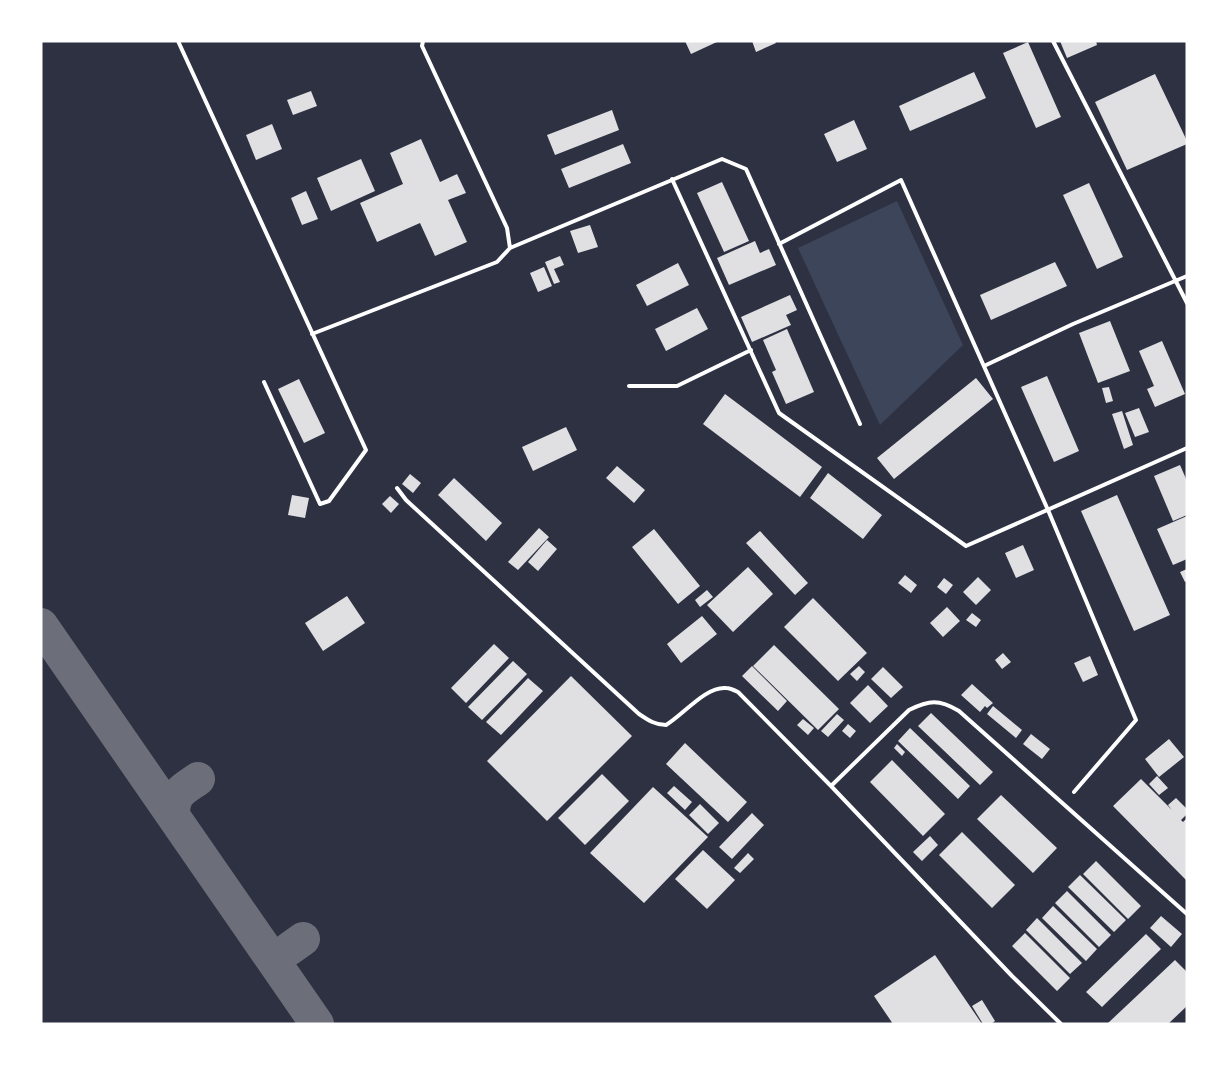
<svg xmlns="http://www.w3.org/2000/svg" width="1228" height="1065" font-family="'Sofia Sans Condensed',sans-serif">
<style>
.green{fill:#3c4559}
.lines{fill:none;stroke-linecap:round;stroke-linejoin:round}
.taxiway{stroke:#6c6f7a;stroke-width:34}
.building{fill:#e0e0e3}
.service{stroke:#fff;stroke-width:4}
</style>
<rect width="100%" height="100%" fill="#2d3142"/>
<path class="green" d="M897 201 963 345 880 425 798 248Z"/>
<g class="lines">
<path class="taxiway" d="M41 625 317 1024
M173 815C173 793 182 790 198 779
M289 949 303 939"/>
</g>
<path class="building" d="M685 41H719L691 54Z
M752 41H775L776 43 756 52Z
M1060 41H1096L1097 45 1067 58Z
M1028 42 1061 117 1036 128 1003 53Z
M974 72 986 98 910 131 899 106Z
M1155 74 1187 141V144L1127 170 1095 102Z
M311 91 317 106 293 115 287 100Z
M612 110 619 130 555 155 547 135Z
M854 120 867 149 837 162 824 134Z
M272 124 282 149 256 160 246 135Z
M421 139 440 182 457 174 466 193 448 200 467 242 435 256 420 223 377 242 360 203 403 184 390 153Z
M623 144 631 163 569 188 561 169Z
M361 159 375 191 331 211 317 178Z
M722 182 749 241 724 252 697 193Z
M1089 183 1123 257 1097 269 1063 195Z
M306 191 318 219 302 225 291 198Z
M590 225 598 247 578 253 570 231Z
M755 241 760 253 769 249 776 265 729 285 717 258Z
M560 256 564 265 554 269 560 282 554 284 545 262Z
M1055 262 1067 286 991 320 980 295Z
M678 263 689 285 647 306 636 285Z
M544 267 552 286 538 292 530 273Z
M790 295 797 310 786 315 791 325 752 342 741 317Z
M697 308 708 329 666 351 655 329Z
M1110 321 1130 371 1098 383 1079 333Z
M787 329 814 392 786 404 772 372 776 370 763 340Z
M1162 341 1185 394 1155 407 1147 389 1154 386 1139 351Z
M1047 376 1079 451 1054 462 1021 387Z
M976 378 993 399 894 479 877 458Z
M299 379 325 433 304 443 278 389Z
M1109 387 1113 401 1106 403 1102 388Z
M725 394 822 467 800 497 703 424Z
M1139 408 1149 432 1135 437 1125 413Z
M1122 411 1133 445 1124 449 1112 414Z
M566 427 577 450 533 471 522 447Z
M1180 465 1187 481V515L1173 521 1154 476Z
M617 466 645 490 634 503 606 478Z
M828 473 882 515 863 539 810 498Z
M410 474 421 483 413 493 402 484Z
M454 478 502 523 486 541 438 495Z
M292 495 309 498 305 518 288 515Z
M1117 495 1170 615 1134 631 1081 511Z
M390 496 399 504 391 513 382 504Z
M1187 516V559L1173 565 1157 529Z
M539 528 549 537 518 570 508 562Z
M654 529 700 586 678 604 632 547Z
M760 531 808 583 795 595 746 543Z
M547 540 557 549 538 571 528 562Z
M1023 545 1034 570 1016 578 1005 553Z
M748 567 773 594 733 632 707 605Z
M1187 569V581L1185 582 1180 572Z
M905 575 917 585 911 593 898 583Z
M978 577 991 590 976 605 963 592Z
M944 578 953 585 946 594 937 587Z
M707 590 713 597 700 607 695 600Z
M347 596 365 623 323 651 305 623Z
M813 598 867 653 838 681 784 627Z
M947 607 960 621 943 637 930 623Z
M972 613 981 620 976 627 966 620Z
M702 616 717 634 681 663 667 644Z
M494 644 509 658 466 703 451 688Z
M774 645 839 709 818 730 753 666Z
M1003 653 1011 662 1002 669 995 660Z
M1090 656 1098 675 1083 682 1074 663Z
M513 661 527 674 482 720 468 707Z
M752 666 787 701 778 711 742 676Z
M859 666 865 672 857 681 850 674Z
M883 667 903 687 891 698 871 679Z
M571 676 632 736 547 821 487 761Z
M528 678 543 691 501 735 486 722Z
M972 684 993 703 987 708 985 706 980 712 961 695Z
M868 685 888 706 870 723 850 703Z
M993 706 1022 730 1016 738 987 714Z
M931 713 993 772 980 785 918 726Z
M837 714 844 720 828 737 821 731Z
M803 719 814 728 808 735 797 725Z
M848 724 856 731 850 738 842 731Z
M910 728 970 786 958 799 898 741Z
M1031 734 1050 749 1042 759 1023 744Z
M1169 739 1184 757 1159 777 1145 759Z
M685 743 747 802 728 822 666 764Z
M897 744 905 752 902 756 894 748Z
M892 760 945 814 923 836 870 782Z
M602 774 629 801 585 845 558 818Z
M1157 776 1168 788 1159 795 1149 784Z
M1141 779 1172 810 1168 805 1176 798 1187 809V814L1181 820 1183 822 1187 818V881L1113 806Z
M674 786 692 802 685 810 667 793Z
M653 787 708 837 644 903 590 853Z
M1001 795 1057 848 1033 873 977 819Z
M700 804 719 823 708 834 689 815Z
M752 813 764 825 732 859 719 847Z
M962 832 1015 885 992 908 939 855Z
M930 836 938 845 922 861 913 852Z
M703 850 735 880 707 909 675 879Z
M748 853 754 859 740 873 734 868Z
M1096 861 1141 906 1128 919 1083 874Z
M1080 875 1126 920 1114 932 1068 887Z
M1067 891 1111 935 1099 947 1055 903Z
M1053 906 1097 949 1086 961 1042 918Z
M1161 916 1182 934 1171 947 1150 928Z
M1037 918 1082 963 1070 974 1026 930Z
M1025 933 1070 978 1057 991 1012 946Z
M1146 934 1161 949 1102 1007 1086 992Z
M935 955 982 1024H893L874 996Z
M1175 960 1187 972V1006L1168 1024H1107Z
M982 1000 995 1021 991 1024H983L972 1006Z"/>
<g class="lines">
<path class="service" d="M178 41 366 450 329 501 320 504 264 382
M423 41 422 46 507 228 510 248
M1053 41 1187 303
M672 179 779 413 966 546 1187 448
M779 244 901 180 1048 510 1136 720 1074 792
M312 334 497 262 510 248 722 159 746 169 860 424
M984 366 1073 324 1187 276
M629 386H677L751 350
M397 488 406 500 639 714C648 720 655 725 666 725 683 715 706 686 726 688 730 688 734 690 738 692L831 786 1012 976 1061 1024
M831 786 909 710C929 700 939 699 959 711L1187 914"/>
</g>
<rect width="1228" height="1065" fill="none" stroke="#ffffff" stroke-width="85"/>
</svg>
